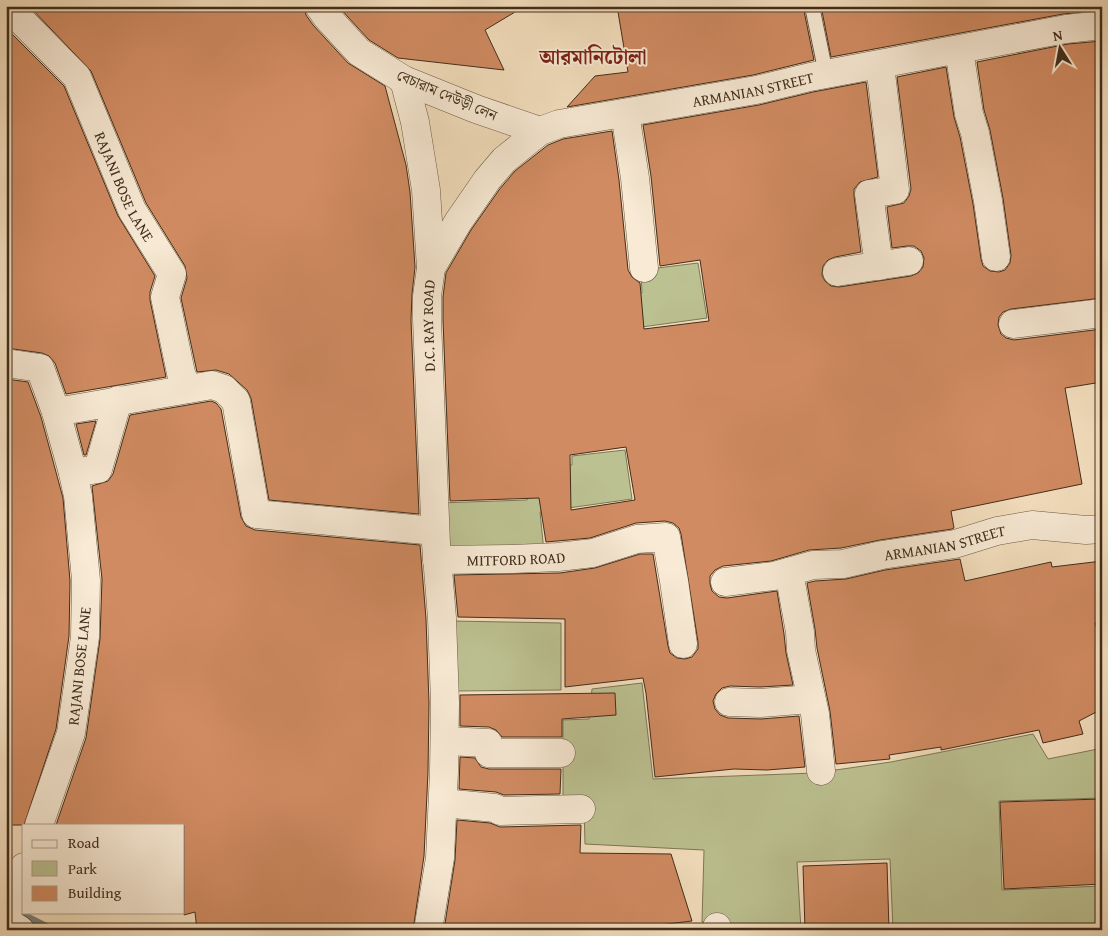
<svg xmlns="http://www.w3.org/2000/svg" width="1108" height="936" font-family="'Gentium Book Plus','Noto Serif Bengali',serif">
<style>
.green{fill:#bcc191;stroke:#7e7756}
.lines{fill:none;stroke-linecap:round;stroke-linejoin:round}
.stream{stroke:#79827b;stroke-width:10}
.building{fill:#d18b62;stroke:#412d1c;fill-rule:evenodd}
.service-casing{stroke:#6e5a44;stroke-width:16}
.minor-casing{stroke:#6e5a44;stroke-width:29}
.tertiary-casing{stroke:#6e5a44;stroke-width:29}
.secondary-casing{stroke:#412d1c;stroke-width:29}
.service{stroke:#f8ead5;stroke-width:14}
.minor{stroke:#f8ead5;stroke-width:28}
.tertiary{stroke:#f8ead5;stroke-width:28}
.secondary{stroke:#f8ead5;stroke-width:28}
.labels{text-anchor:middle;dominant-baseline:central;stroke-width:4;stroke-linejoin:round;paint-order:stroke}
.street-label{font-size:15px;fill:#412d1c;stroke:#f8ead5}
.district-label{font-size:20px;font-weight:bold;fill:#7a1f14;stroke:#f8ead5}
</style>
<rect width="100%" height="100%" fill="#f4dfbe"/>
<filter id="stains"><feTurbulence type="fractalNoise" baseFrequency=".004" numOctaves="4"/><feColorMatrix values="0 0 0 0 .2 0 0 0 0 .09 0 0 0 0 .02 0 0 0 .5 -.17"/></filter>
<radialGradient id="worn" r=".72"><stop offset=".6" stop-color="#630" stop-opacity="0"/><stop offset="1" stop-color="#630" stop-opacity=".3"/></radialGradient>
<path class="green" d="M698 263 707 318 620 330 615 295 642 293 641 270Z
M625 450 632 499 540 512 544 552 442 556 439 503 527 500 528 467 572 465V456Z
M452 621 561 623V690L455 691Z
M642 683 653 779 815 773 891 762 1033 734 1048 759 1098 749 1099 756H1102V798L999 801 1002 890 1102 886V930H893L890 859 797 862 801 930H723V922H702L704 850 585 844 584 807 563 805V720L589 719 592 689Z"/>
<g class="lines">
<path class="stream" d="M16 913 50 930"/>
</g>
<path class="building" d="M29 6H304L306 15 313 25 348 63 385 86 406 165 410 192 415 267 412 294 411 320 419 514 269 500 251 398 247 390 229 374 216 370 197 372 181 298 187 278 185 266 146 203 91 71Z
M338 6H525L485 30 504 70 398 58 369 40Z
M617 6H803L814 60 753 75 567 107 595 76 628 72Z
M821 6H1102V10L1063 14 831 57Z
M6 28 64 86 118 216 155 276 150 292V300L166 377 66 394 55 363 49 356 42 353 6 348Z
M1102 41V298L1011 309 1003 312 999 317 998 325 1001 334 1006 338 1014 340 1102 329V382L1065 388 1082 484 951 511 954 528 952 529 880 540 841 548 809 550 771 561 723 566 715 570 710 576V584L712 591 719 597 727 598 777 591 784 634 786 653 793 685 760 687 730 686 722 688 716 694 713 701 715 709 720 715 728 718 761 719 799 716 805 767 767 770 734 769 655 777 646 693 643 678 565 687V619L458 617 454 575 560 573 595 568 640 554H653L668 646 670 653 677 658 685 659 692 657 698 649V642L681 534 679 528 673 523 665 521 636 523 590 538 546 542 539 498 450 501 443 320V297L446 273 471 230 499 190 515 171 548 145 563 139 612 131 619 180 628 270 632 277 640 283 644 329 709 321 700 260 660 266 651 176 643 125 759 105 813 92 866 82 878 177 860 182 854 189V196L861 252 835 257 828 260 823 266 822 275 825 281 831 286 839 287 911 276 918 273 923 267 924 258 921 251 914 246H907L892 248 887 207 904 203 909 196 911 189 897 77 946 67 954 117 960 137 973 204 981 259 983 266 990 271 999 272 1005 270 1010 263 1011 255 1003 198 990 130 984 110 977 62 1068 44ZM626 447 635 500 571 510 570 455Z
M6 379 28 382 41 417 63 498 70 581 69 636 56 729 24 825H6Z
M211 401 216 403 221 409 241 517 246 526 255 530 420 545 426 619 429 703 428 772 424 856 413 930H197L195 912 184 915V825H56L86 738 100 639 102 579 92 486 108 481 113 474 130 415Z
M96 421 86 455H84L76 424Z
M960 559 965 581 1051 562 1052 567 1102 561V621L1095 623 1102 645V709L1079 721 1083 734 1043 743 1039 730 941 750V747L889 755 890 759 836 764 830 711 817 648 815 629 807 583 815 581 846 579 885 570Z
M615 693 616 715 562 719V737H502L496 730 489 727 460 726V695Z
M460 757 475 758 481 767 489 769H561L560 794 504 795 496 792 459 789Z
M1102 799V884L1004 889 1000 802Z
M457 820 490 823 500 827 581 825 580 853 671 854 692 921 617 930H444L455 860Z
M887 863 889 930H805L803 866Z"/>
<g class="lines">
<g class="service-casing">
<path id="service" d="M812 6 826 74"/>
</g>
<g class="minor-casing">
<g id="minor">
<path id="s1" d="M7 6 77 77 132 210 172 274 165 297 181 373 187 389"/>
<path d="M959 50 969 114 975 133 988 201 996 257"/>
<path d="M625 113 635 178 644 268"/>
<path d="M879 266 869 194 895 190 880 65"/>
<path d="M837 272 909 261"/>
<path d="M1013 324 1102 313"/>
<path d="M6 363 40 368 56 412 73 473 78 496 86 580 85 637 71 733 39 825"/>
<path d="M56 412 212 385 224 389 236 401 256 514 435 531"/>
<path d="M73 473 98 469 118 400"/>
<path id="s2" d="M437 560 513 559 558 557 593 553 637 539 666 537 674 581 683 644"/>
<path d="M789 572 800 632 801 650 815 714 821 771"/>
<path id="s3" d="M725 582 774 576 813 565 843 564 882 555 955 544 997 531 1032 525 1086 530 1102 529"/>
<path d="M729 702 760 703 811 699"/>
<path d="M445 741 488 743 489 753H561"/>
<path d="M443 803 495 808 500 811 581 809"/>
<path d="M6 916 24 867"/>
<path d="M717 927V930"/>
</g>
</g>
<g class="tertiary-casing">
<g id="tertiary">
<path d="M319 6 326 16 359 52 404 80 476 109 540 131"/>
<path d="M404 80 415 122 426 190 431 268"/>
<path id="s4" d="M428 930 440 858 444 772 445 703 442 618 436 544 427 320V296L431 268 458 222 487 180 504 160 540 131 559 124 756 90 810 77 1066 29 1102 25"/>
</g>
</g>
<g class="secondary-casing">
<path id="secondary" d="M6 921 20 930"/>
</g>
<use href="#service" class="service"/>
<use href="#minor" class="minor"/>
<use href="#tertiary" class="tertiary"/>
<use href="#secondary" class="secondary"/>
</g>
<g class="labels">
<g class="street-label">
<text stroke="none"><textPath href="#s4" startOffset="1058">ARMANIAN STREET</textPath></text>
<text transform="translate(447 95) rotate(23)">বেচারাম দেউড়ী লেন</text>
<text stroke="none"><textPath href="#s1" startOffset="219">RAJANI BOSE LANE</textPath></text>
<text stroke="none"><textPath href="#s4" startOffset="606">D.C. RAY ROAD</textPath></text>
<text stroke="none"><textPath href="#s3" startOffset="224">ARMANIAN STREET</textPath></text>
<text stroke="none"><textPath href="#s2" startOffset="79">MITFORD ROAD</textPath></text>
<text transform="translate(79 666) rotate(-84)">RAJANI BOSE LANE</text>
</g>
<g class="district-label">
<text x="593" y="56">আরমানিটোলা</text>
</g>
</g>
<rect width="1108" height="936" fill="none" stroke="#f4dfbe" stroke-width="25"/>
<rect x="8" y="8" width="1093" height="921" fill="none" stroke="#412d1c" stroke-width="2.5"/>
<rect x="12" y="12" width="1083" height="911" fill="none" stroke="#412d1c"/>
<rect x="22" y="824" width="162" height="90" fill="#f8ead5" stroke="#af9e8b"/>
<rect x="32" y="840" width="25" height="8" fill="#f8ead5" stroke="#af9e8b"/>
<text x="68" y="848" font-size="15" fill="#412d1c">Road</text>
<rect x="32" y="861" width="25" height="15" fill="#bcc191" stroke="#af9e8b"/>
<text x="68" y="874" font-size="15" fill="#412d1c">Park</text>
<rect x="32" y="886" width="25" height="15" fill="#d18b62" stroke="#af9e8b"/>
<text x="68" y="898" font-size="15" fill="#412d1c">Building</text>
<g transform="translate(1060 48) rotate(349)" stroke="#f8ead5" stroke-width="4" paint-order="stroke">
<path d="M0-4L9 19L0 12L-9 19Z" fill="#412d1c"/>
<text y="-8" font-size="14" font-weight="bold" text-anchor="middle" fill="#412d1c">N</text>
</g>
<rect width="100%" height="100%" filter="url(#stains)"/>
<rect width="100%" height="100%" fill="url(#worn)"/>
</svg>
